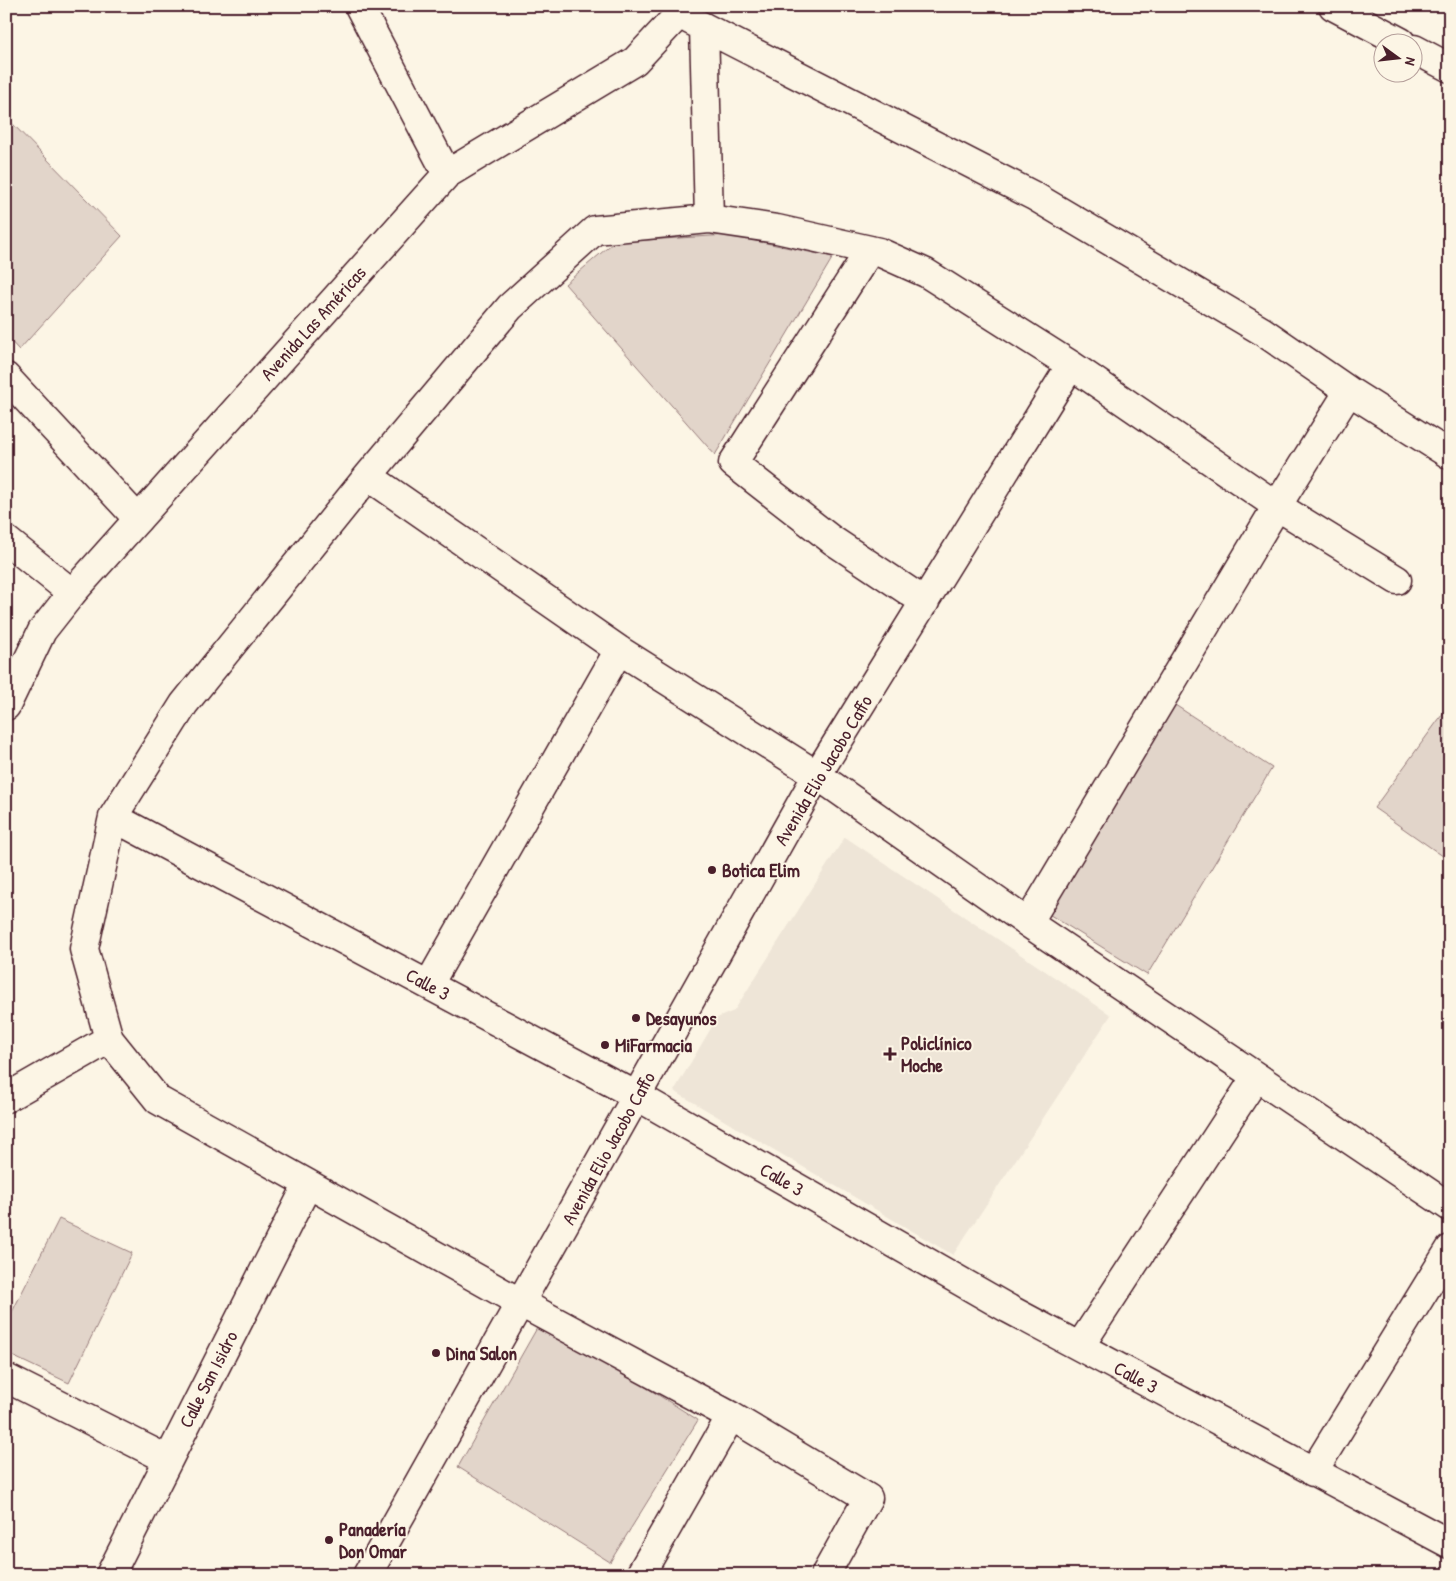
<svg xmlns="http://www.w3.org/2000/svg" width="1456" height="1581" font-family="'Patrick Hand',sans-serif">
<style>
.built{fill:#eee5d7}
.green{fill:#e2d5ca;stroke:#967a7a}
.lines{fill:none;stroke-linecap:round;stroke-linejoin:round}
.street-casing{stroke:#4a1f2b;stroke-width:31}
.secondary-casing{stroke:#4a1f2b;stroke-width:31}
.street{stroke:#fcf5e5;stroke-width:28}
.secondary{stroke:#fcf5e5;stroke-width:28}
.poi-dot{fill:#4a1f2b;stroke:#fcf5e5;stroke-width:2}
.labels{text-anchor:middle;dominant-baseline:central;stroke-width:4;stroke-linejoin:round;paint-order:stroke}
.street-label{font-size:19px;fill:#4a1f2b;stroke:#fcf5e5}
.poi-label{font-size:19px;font-weight:bold;fill:#4a1f2b;stroke:#fcf5e5;text-anchor:start}
</style>
<rect width="100%" height="100%" fill="#fcf5e5"/>
<filter id="ink" filterUnits="userSpaceOnUse"><feTurbulence type="fractalNoise" baseFrequency=".02" numOctaves="2"/><feDisplacementMap in="SourceGraphic" scale="10" xChannelSelector="R" yChannelSelector="G"/><feConvolveMatrix kernelMatrix="1 2 1 2 8 2 1 2 1" color-interpolation-filters="sRGB"/></filter>
<g filter="url(#ink)">
<path class="built" d="M845 837 1111 1015 953 1255 674 1091 717 1018 734 1011Z"/>
<path class="green" d="M6 117 122 236 19 350 6 336Z
M728 235 833 257 715 455 565 284 614 242Z
M1172 703 1272 768 1147 975 1047 913Z
M1450 704V861L1374 808Z
M59 1219 132 1253 69 1383 6 1353V1324Z
M541 1321 698 1420 610 1562 458 1467Z"/>
<g class="lines">
<g class="street-casing">
<path id="street" d="M1333 6 1401 42
M690 20 1034 196 1262 331 1349 391 1450 455
M704 27 709 219 777 229 879 252 926 273 1071 365 1277 506 1397 580
M1414 49 1450 68
M709 219 595 230 510 307 368 476 184 704 113 817 84 949 109 1039 158 1100 521 1303 731 1416 868 1498 825 1575
M870 250 733 463 832 540 925 602
M6 377 138 519
M368 476 619 650 817 775 1028 923 1450 1207
M6 540 72 593
M113 817 637 1096 1009 1309 1450 1544
M1028 923 1277 506 1349 391
M429 984 619 650
M6 1098 109 1039
M1080 1346 1256 1077
M6 1378 167 1459
M1313 1472 1450 1249
M110 1575 308 1184
M367 1575 817 775 1071 365
M640 1575 731 1416"/>
</g>
<g class="secondary-casing">
<path id="secondary" d="M359 6 447 174
M6 706 42 631 72 593 447 174 635 61 679 14 683 6"/>
</g>
<use href="#street" class="street"/>
<use href="#secondary" class="secondary"/>
</g>
</g>
<g class="poi-dot">
<circle cx="712" cy="870" r="5"/>
<circle cx="636" cy="1018" r="5"/>
<circle cx="605" cy="1045" r="5"/>
<path d="M887.5 1046.5h5v5h5v5h-5v5h-5v-5h-5v-5h5z"/>
<circle cx="436" cy="1353" r="5"/>
<circle cx="329" cy="1540" r="5"/>
</g>
<g class="labels">
<g class="street-label">
<text transform="translate(313 323) rotate(-48)">Avenida Las Américas</text>
<text transform="translate(823 770) rotate(-59)">Avenida Elio Jacobo Caffo</text>
<text transform="translate(428 984) rotate(28)">Calle 3</text>
<text transform="translate(608 1148) rotate(-61)">Avenida Elio Jacobo Caffo</text>
<text transform="translate(782 1179) rotate(30)">Calle 3</text>
<text transform="translate(1136 1377) rotate(28)">Calle 3</text>
<text transform="translate(208 1379) rotate(-63)">Calle San Isidro</text>
</g>
<g class="poi-label">
<text x="722" y="870">Botica Elim</text>
<text x="646" y="1018">Desayunos</text>
<text x="901" y="1043">Policlínico<tspan x="901" dy="22">Moche</tspan></text>
<text x="615" y="1045">MiFarmacia</text>
<text x="446" y="1353">Dina Salon</text>
<text x="339" y="1529">Panadería<tspan x="339" dy="22">Don Omar</tspan></text>
</g>
</g>
<rect width="1456" height="1581" fill="none" stroke="#fcf5e5" stroke-width="25"/>
<rect x="12" y="12" width="1431" height="1556" fill="none" stroke="#4a1f2b" stroke-width="2" filter="url(#ink)"/>
<g transform="translate(1398 58) rotate(105)"><circle r="24" fill="#fcf5e5" stroke="#b59f9b"/>
<path d="M0-4L9 19L0 12L-9 19Z" fill="#4a1f2b"/>
<text y="-8" font-size="14" font-weight="bold" text-anchor="middle" fill="#4a1f2b">N</text>
</g>
</svg>
